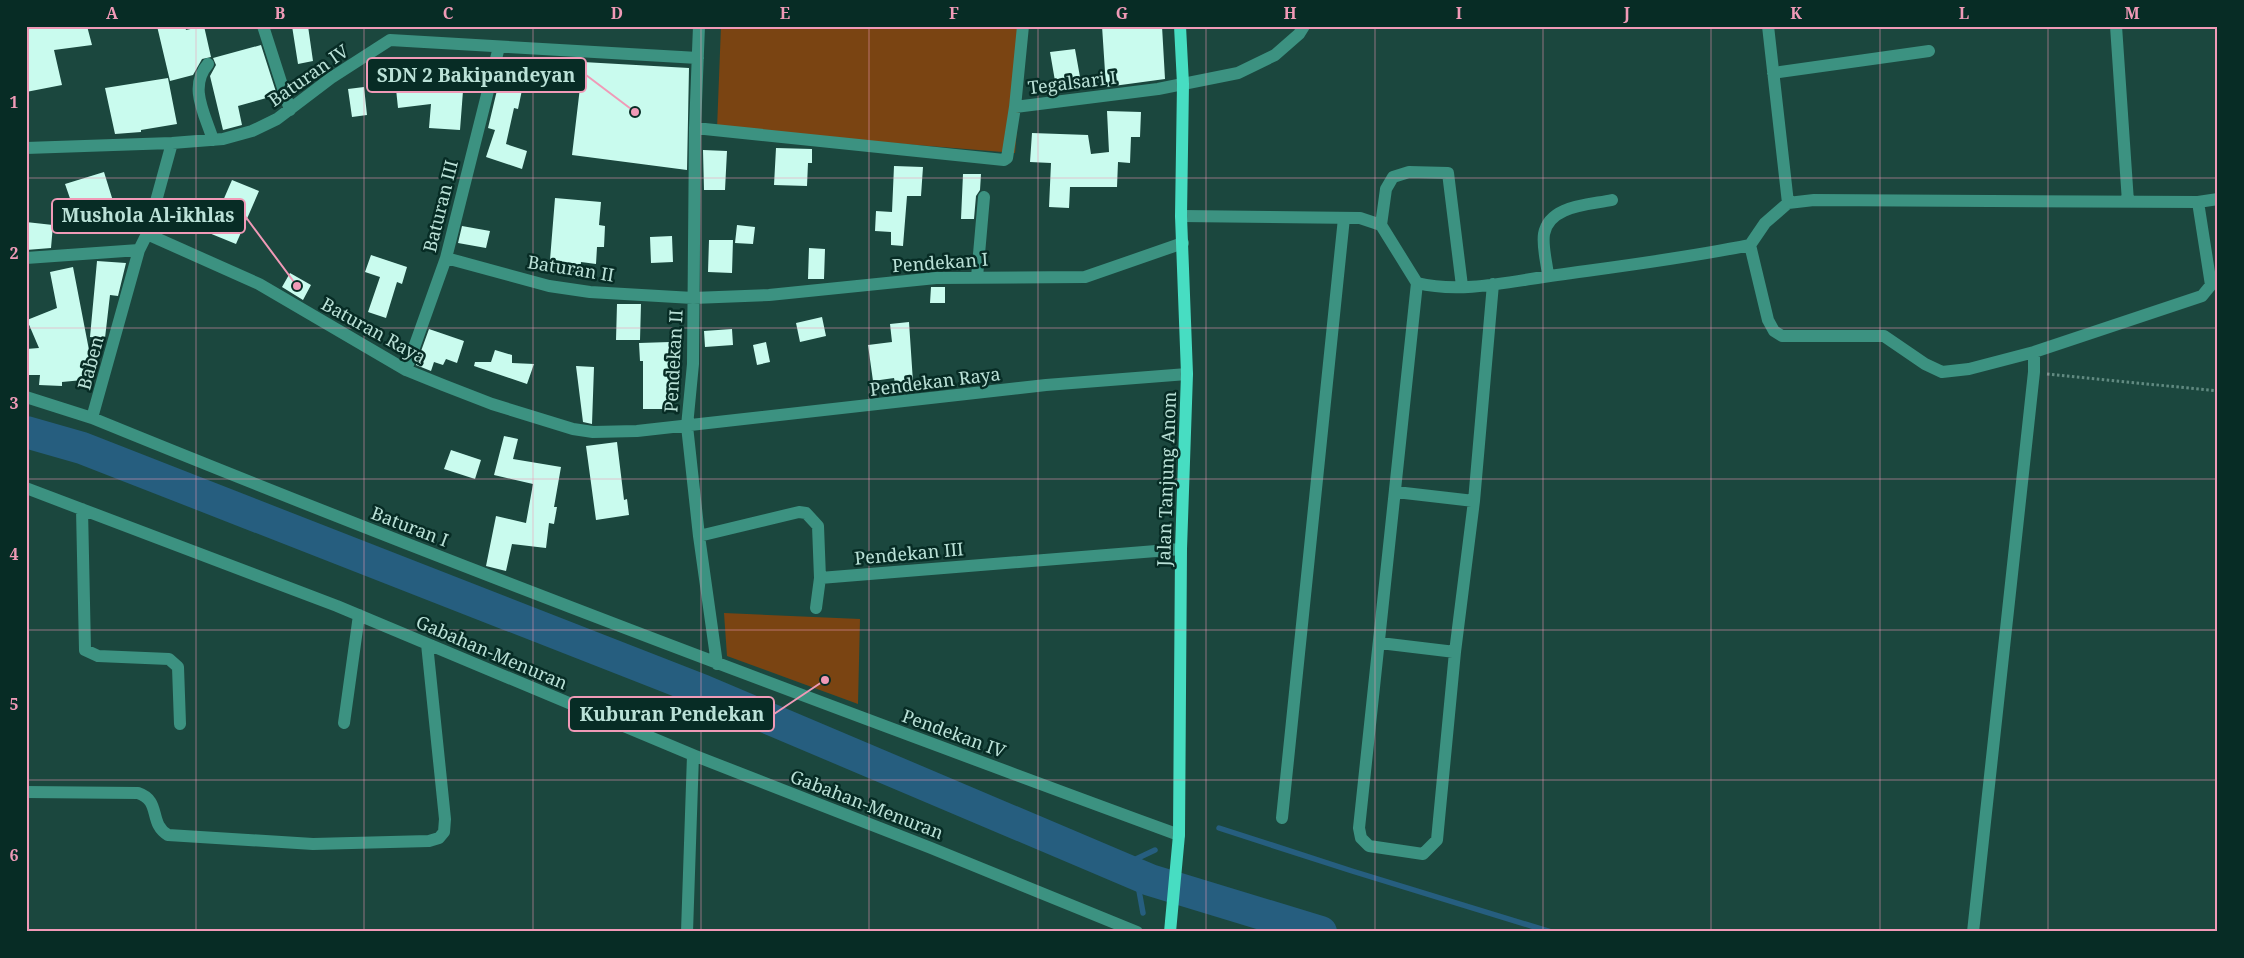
<svg xmlns="http://www.w3.org/2000/svg" width="2244" height="958" font-family="'Noto Serif',serif">
<style>
.green{fill:#7a4412}
.lines{fill:none;stroke-linecap:round;stroke-linejoin:round}
.stream{stroke:#265e7f;stroke-width:5.5}
.river{stroke:#265e7f;stroke-width:32}
.building{fill:#c9fbee}
.path{stroke:#618a81;stroke-width:3;stroke-dasharray:2.5 2.5;stroke-linecap:butt}
.minor{stroke:#3c9281;stroke-width:12}
.major{stroke:#47ddc2;stroke-width:12}
.grid{fill:none;stroke:#f09ab7;stroke-width:1;stroke-opacity:0.55}
.labels{text-anchor:middle;dominant-baseline:central;stroke-width:5;stroke-linejoin:round;paint-order:stroke}
.street-label{font-size:18px;fill:#bae1d7;stroke:#072c25}
.leader{fill:none;stroke:#f09ab7;stroke-width:2}
.callout-dot{fill:#f09ab7;stroke:#072c25;stroke-width:2}
.callout{fill:#072c25;stroke:#f09ab7;stroke-width:2}
.callout-label{font-size:19px;text-anchor:middle;font-weight:bold;fill:#bae1d7}
.neatline{fill:none;stroke:#f09ab7;stroke-width:2}
.grid-label{font-size:16px;text-anchor:middle;font-weight:bold;fill:#f09ab7}
</style>
<rect width="100%" height="100%" fill="#1b473e"/>
<path class="green" d="M721 26H1026L1015 153 717 129Z
M724 613 860 619 858 704 727 656Z"/>
<g class="lines">
<path class="stream" d="M1219 828 1352 871 1551 932
M1119 867 1155 850
M1136 874 1143 913"/>
<path class="river" d="M26 432 82 448 704 691 1150 880 1321 932"/>
</g>
<path class="building" d="M26 26H87L92 45 54 50 62 85 26 92Z
M157 26H185L186 30 204 26 211 57 202 59 193 75 170 81Z
M292 26H308L313 61 298 64Z
M1102 26H1162L1165 79 1106 87Z
M261 45 277 95 238 106 242 125 223 130 210 76 216 65 213 58Z
M1075 49 1080 77 1055 81 1050 52Z
M583 62 689 68 687 170 572 155Z
M432 63H450V76H483L480 91H463L460 130 429 128 431 104 398 108 396 89 432 84Z
M503 65 526 69 524 78H527V90H522L518 109 514 108 506 144 527 151 522 169 486 157 495 130 488 128Z
M168 78 177 124 141 130V132L115 134 105 88Z
M364 87 367 115 352 117 348 89Z
M1107 111 1141 112 1140 137H1131L1130 163 1118 162 1117 187H1070L1069 208 1049 207 1051 163 1030 162 1032 133 1088 135 1091 154 1109 152Z
M776 148 812 149V163H808L807 186 774 185Z
M703 150 727 151 725 190H704Z
M894 166 923 167 921 196H907L903 246 891 245V232L875 231 876 211 892 212Z
M104 172 113 201 75 213 65 184Z
M963 174H981L980 190 976 196 974 219H961Z
M232 180 259 191 236 244 209 233Z
M555 198 601 202 599 225 605 226 604 247H597L596 264 581 262 580 276 560 275 562 261 550 260Z
M26 222 53 225 51 248 26 250Z
M737 225 755 227 753 244 735 243Z
M462 226 490 231 486 248 458 243Z
M672 236 673 262 651 263 650 237Z
M709 240H733L732 273 708 272Z
M809 248 825 249 824 279H808Z
M371 255 407 267 402 284 397 282 386 318 368 312 380 277 365 272Z
M97 261 126 263 118 296 110 295 105 338 90 337Z
M73 267 89 350H91L93 379 62 382V386L39 385 40 375H26V349L39 348 27 320 57 308 50 272Z
M290 273 311 285 303 300 282 287Z
M931 287H945V303H930Z
M617 304H641L640 340H616Z
M822 317 826 336 800 342 796 323Z
M909 322 913 382 895 383 894 378 873 381 868 345 892 342 890 324Z
M429 329 464 341 457 363 446 359 443 365 434 362 431 371 416 365Z
M732 329 733 345 705 347 704 331Z
M670 342 674 409H643V361H640L639 343Z
M766 342 770 362 757 365 753 345Z
M495 350 512 355V363L534 364 527 384 474 366 475 362H491Z
M576 366 594 367 592 424 583 422Z
M504 436 518 439 513 459 561 467 554 507H557L554 524 549 523 546 548 512 544 506 571 486 566 496 516 526 523 533 484 494 475Z
M617 442 624 500 627 499 629 515 596 520 586 446Z
M451 450 481 460 475 479 444 469Z"/>
<g class="lines">
<path class="path" d="M2047 374 2218 391"/>
<path class="minor" d="M263 26 290 110
M699 26 695 128 693 364 687 426 699 536 717 664
M2116 26 2128 202
M208 64C188 87 205 114 213 140
M1773 73 1929 51
M1015 107 1158 89 1238 73 1275 55 1299 34 1304 26
M695 128 1004 160 1007 158 1015 107 1023 26
M172 143 147 234 259 284 406 370 443 385 492 404 573 429 593 432 637 431 1046 385 1187 374
M26 148 172 143 223 139 252 131 277 119 331 78 390 40 698 58
M1788 203 1814 200 2198 202 2218 199
M1181 216 1360 218 1381 225 1417 283C1462 294 1512 281 1557 275 1622 266 1687 258 1750 245L1765 223 1788 203 1768 26
M1381 225 1386 189 1393 177 1409 172 1448 173 1462 286
M1750 245 1768 320 1774 331 1782 336H1884L1925 364 1942 372 1969 369 2034 352 2202 296 2211 285 2198 202
M26 258 139 250
M446 258 549 286 590 292 693 298 769 295 936 278 1085 277 1183 243
M1548 276C1547 263 1542 247 1544 234 1549 205 1589 205 1612 200
M977 277 984 197
M1417 283 1359 828 1361 838 1369 846 1423 854 1437 840 1455 652 1474 501 1493 284
M406 370 446 258 499 47
M26 397 92 418 139 250 147 234
M92 418C452 565 815 701 1179 835
M26 488 337 606 693 755 931 848 1137 932
M1396 492 1474 501
M82 509 85 650 98 656 169 659 178 667 180 724
M699 536 799 512 806 513 818 526 820 578 1181 549
M816 608 820 578
M1380 643 1455 652
M344 723 359 615
M26 792 138 793C162 801 148 823 168 835L313 844 429 841 439 838 444 832 445 819 427 644
M1282 818 1344 218
M687 932 693 755
M1973 932 2034 372V352"/>
<path class="major" d="M1170 932 1179 835 1181 549 1187 374 1181 216 1183 84 1180 26"/>
</g>
<path class="grid" d="M196 26V932M364 26V932M533 26V932M701 26V932M869 26V932M1038 26V932M1206 26V932M1375 26V932M1543 26V932M1711 26V932M1880 26V932M2048 26V932M26 178H2218M26 328H2218M26 479H2218M26 630H2218M26 780H2218"/>
<g class="labels">
<g class="street-label">
<text transform="translate(308 75) rotate(-35)">Baturan IV</text>
<text transform="translate(1072 82) rotate(-7)">Tegalsari I</text>
<text transform="translate(440 206) rotate(-76)">Baturan III</text>
<text transform="translate(940 262) rotate(-4)">Pendekan I</text>
<text transform="translate(571 268) rotate(9)">Baturan II</text>
<text transform="translate(374 330) rotate(29)">Baturan Raya</text>
<text transform="translate(673 361) rotate(-87)">Pendekan II</text>
<text transform="translate(90 363) rotate(-75)">Baben</text>
<text transform="translate(935 381) rotate(-7)">Pendekan Raya</text>
<text transform="translate(1166 479) rotate(-88)">Jalan Tanjung Anom</text>
<text transform="translate(410 526) rotate(21)">Baturan I</text>
<text transform="translate(909 553) rotate(-5)">Pendekan III</text>
<text transform="translate(492 652) rotate(23)">Gabahan-Menuran</text>
<text transform="translate(954 733) rotate(20)">Pendekan IV</text>
<text transform="translate(867 804) rotate(21)">Gabahan-Menuran</text>
</g>
</g>
<path class="leader" d="M635 112L586 75M297 286L245 216M825 680L774 714"/>
<g class="callout-dot">
<circle cx="635" cy="112" r="5"/>
<circle cx="297" cy="286" r="5"/>
<circle cx="825" cy="680" r="5"/>
</g>
<g class="callout">
<rect x="367" y="58" width="219" height="34" rx="5"/>
<rect x="52" y="199" width="193" height="34" rx="5"/>
<rect x="569" y="697" width="205" height="34" rx="5"/>
</g>
<g class="callout-label">
<text x="476" y="82">SDN 2 Bakipandeyan</text>
<text x="148" y="222">Mushola Al-ikhlas</text>
<text x="672" y="721">Kuburan Pendekan</text>
</g>
<rect width="2244" height="958" fill="none" stroke="#072c25" stroke-width="55"/>
<rect x="28" y="28" width="2188" height="902" class="neatline"/>
<g class="grid-label">
<text x="112" y="19">A</text>
<text x="280" y="19">B</text>
<text x="448" y="19">C</text>
<text x="617" y="19">D</text>
<text x="785" y="19">E</text>
<text x="954" y="19">F</text>
<text x="1122" y="19">G</text>
<text x="1290" y="19">H</text>
<text x="1459" y="19">I</text>
<text x="1627" y="19">J</text>
<text x="1796" y="19">K</text>
<text x="1964" y="19">L</text>
<text x="2132" y="19">M</text>
<text x="14" y="108">1</text>
<text x="14" y="259">2</text>
<text x="14" y="409">3</text>
<text x="14" y="560">4</text>
<text x="14" y="710">5</text>
<text x="14" y="861">6</text>
</g>
</svg>
